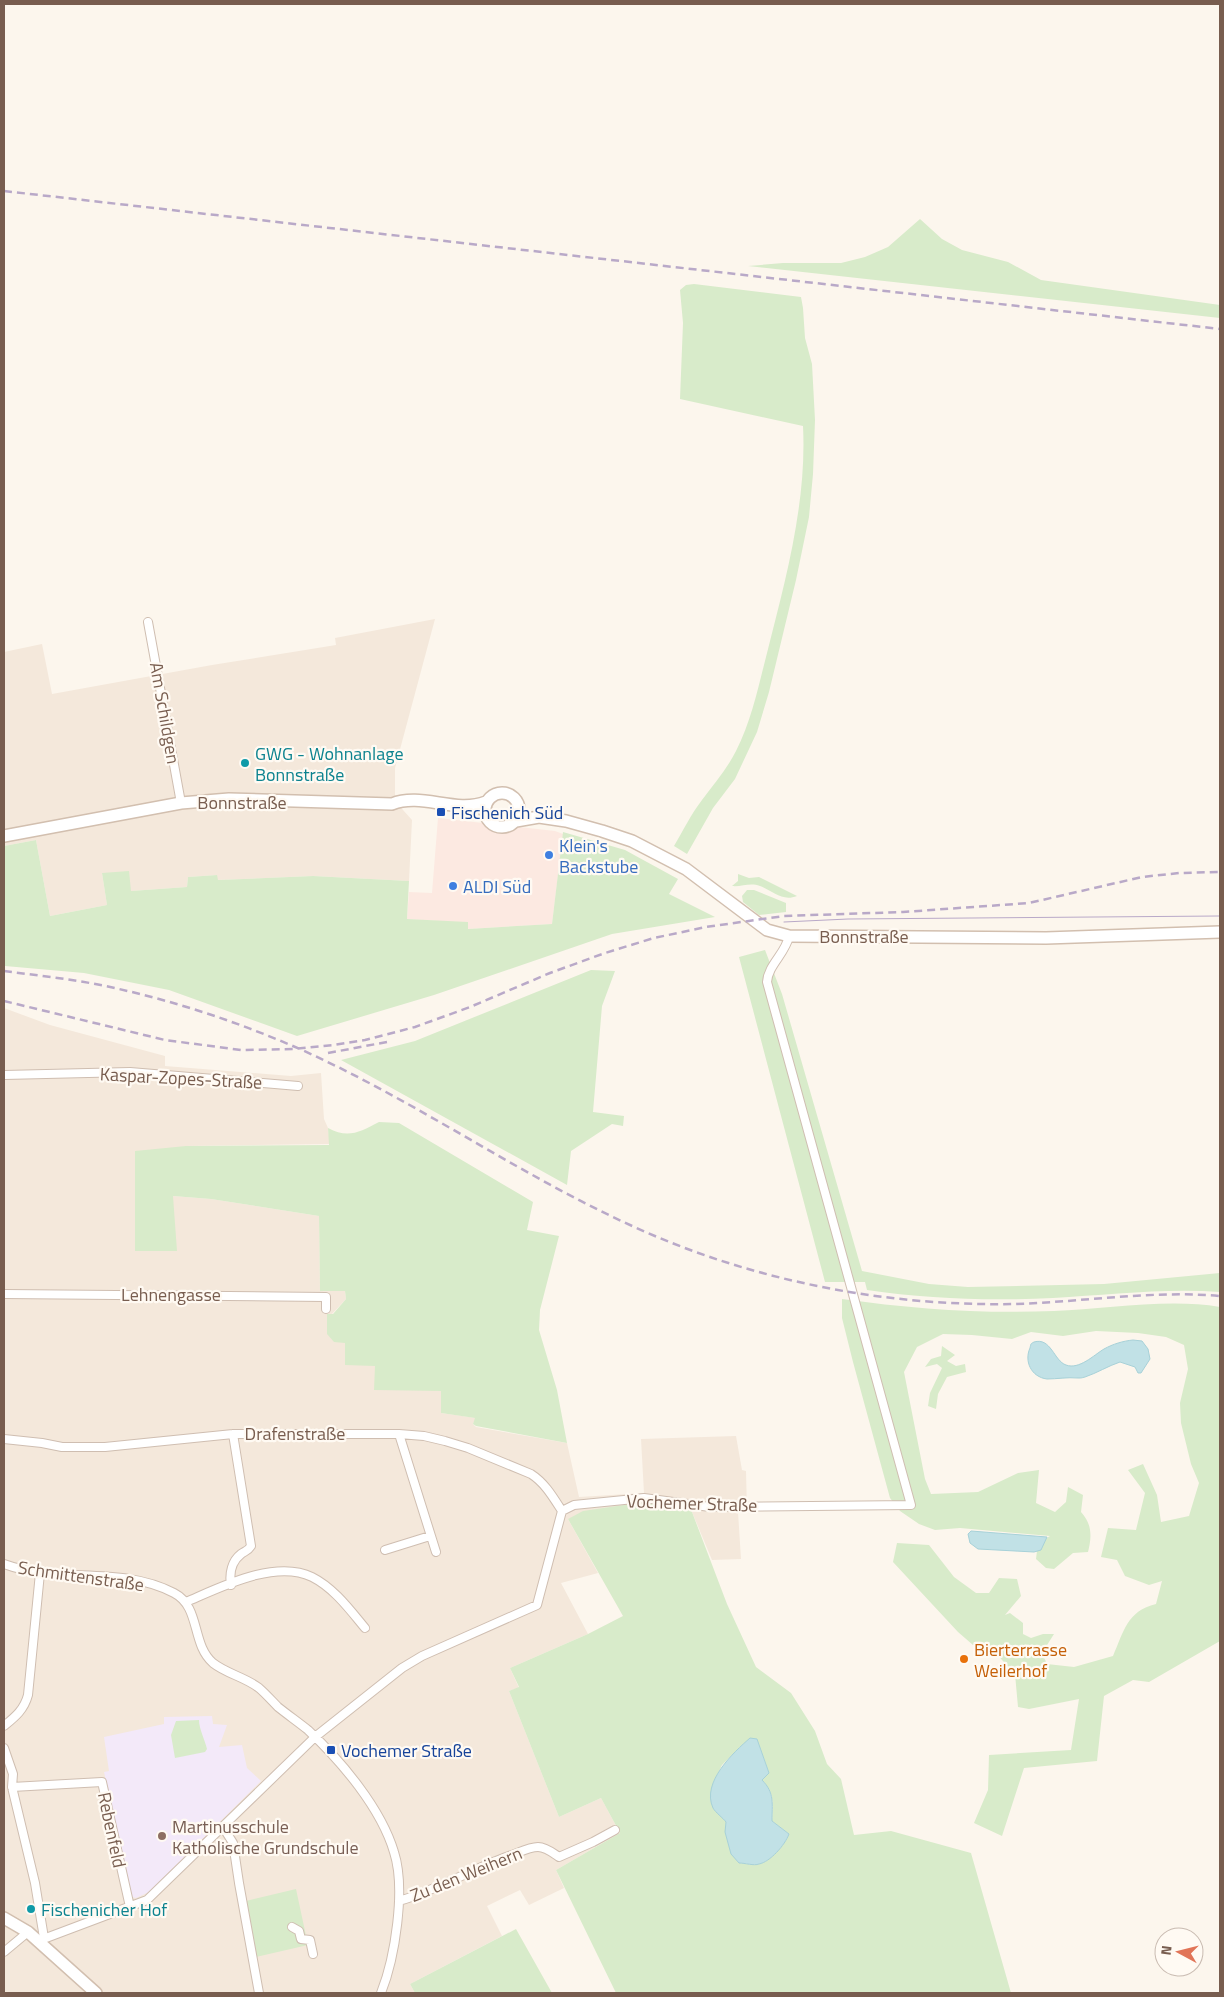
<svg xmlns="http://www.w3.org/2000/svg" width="1224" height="1997" font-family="'Titillium Web',sans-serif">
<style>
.residential{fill:#f4e8db}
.commercial{fill:#fce9e1}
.education{fill:#f3e9f9}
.green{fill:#d8ebca;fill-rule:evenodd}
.water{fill:#c1e1e6;stroke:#a7d1d8}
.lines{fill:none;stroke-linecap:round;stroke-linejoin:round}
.street-casing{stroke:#cfbeb1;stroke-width:10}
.secondary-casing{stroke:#d2bfaf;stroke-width:14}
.street{stroke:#fff;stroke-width:8}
.secondary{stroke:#fff;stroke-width:11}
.tram{stroke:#b9a9c8;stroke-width:1}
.rail{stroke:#b9a9c8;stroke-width:2.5;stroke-dasharray:8 5;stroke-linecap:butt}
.culture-dot{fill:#0f9aa8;stroke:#fffaf3;stroke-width:2}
.transit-dot{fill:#1a4fb4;stroke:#fffaf3;stroke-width:2}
.shop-dot{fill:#3f7fe0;stroke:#fffaf3;stroke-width:2}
.food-dot{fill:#e8710a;stroke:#fffaf3;stroke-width:2}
.education-dot{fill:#8d6e63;stroke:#fffaf3;stroke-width:2}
.labels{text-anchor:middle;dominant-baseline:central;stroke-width:4.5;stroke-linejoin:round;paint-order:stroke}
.street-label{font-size:18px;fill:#785d4f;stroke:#fffaf3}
.culture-label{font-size:18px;fill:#0d838f;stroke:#fffaf3;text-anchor:start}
.transit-label{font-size:18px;fill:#164399;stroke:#fffaf3;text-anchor:start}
.shop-label{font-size:18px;fill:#366cbe;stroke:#fffaf3;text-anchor:start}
.food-label{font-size:18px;fill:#c56008;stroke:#fffaf3;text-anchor:start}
.education-label{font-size:18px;fill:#785e54;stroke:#fffaf3;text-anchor:start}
</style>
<rect width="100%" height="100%" fill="#fcf6ed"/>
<path class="residential" d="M435 619 395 768V801L412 820 409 881 313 876 217 880V875L188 877 187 887 131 891 102 873 107 905 50 916 36 840 4 846V652L42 644 52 694 212 665 336 645 335 638Z
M4 1008 50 1025 165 1056V1066L291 1076 321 1073 324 1119 328 1128 330 1144 186 1146 173 1196 211 1199 319 1216 320 1291H345L346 1299 332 1314 345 1343 375 1366 424 1389 441 1391V1413L476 1418 473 1424 476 1427 567 1443 579 1497 644 1493 641 1439 736 1436 742 1470 746 1471 747 1511 738 1512 741 1559 712 1560 692 1512 568 1519 598 1573 561 1583 588 1634 510 1668 519 1688 509 1691 559 1817 601 1798 620 1833 556 1870 564 1888 529 1905 520 1890 487 1906 502 1936 410 1984 415 1993H4Z"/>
<path class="commercial" d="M438 818 555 831 563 834 552 924 467 929 468 923 407 919 409 892 432 893Z"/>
<path class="education" d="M212 1716 213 1724 227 1725 219 1747 242 1745 247 1768 261 1781 149 1892 136 1898 132 1897 104 1772 109 1771 104 1737 164 1724V1717Z"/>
<path class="green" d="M920 219 942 239 962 250 1008 262 1041 280 1220 305V318L748 266 783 263H841L865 257 888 247Z
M694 284 801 297 803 308 805 338 812 364 815 420 813 474 809 517 796 580 769 692 757 732 735 779 713 808 687 854 674 846C683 831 691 814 702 800 714 784 727 769 736 751 751 722 758 688 766 657 785 582 807 503 803 426L680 399 683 323 680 290 686 285Z
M563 832 625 850 678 879 669 894 715 917 612 934 434 995 297 1036 169 990 84 973 5 966 4 956V846L36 840 50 916 107 905 102 873 129 871 131 891 187 887 188 877 217 875 218 880 313 876 409 881 407 919 468 922V929L552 924Z
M738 874 749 878 759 877 797 896C782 902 773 891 760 886 750 882 742 887 732 886L738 881Z
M747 890H754L786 903V912L759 915 743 902 742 896Z
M765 950 782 994 862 1271 929 1284 968 1287 1104 1284 1220 1273V1292C1165 1288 1108 1295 1053 1298 991 1301 928 1299 867 1290L865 1282H825L739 957Z
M591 970 615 971 602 1006 593 1112 624 1116 623 1126 612 1124 571 1151 567 1185 341 1060 415 1041Z
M379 1122 399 1123 533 1202 527 1230 559 1236 540 1310 539 1330 557 1390 567 1443 476 1426 473 1424 475 1418 441 1413V1391L374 1390 375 1366 345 1365V1343L334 1342 327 1334V1314H333L346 1299 345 1291H320L319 1216 211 1199 173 1196 177 1251H135V1151L186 1146 329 1145 328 1128C348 1139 360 1132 379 1122Z
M842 1299C913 1309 983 1314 1054 1311 1106 1309 1169 1298 1220 1307V1641L1149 1682 1133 1680 1104 1696 1097 1761 1024 1768 1002 1836 974 1823 988 1790 989 1755 1071 1750 1079 1699 1029 1709 1018 1707 1015 1674 990 1647 973 1645 958 1632 893 1562 897 1543 929 1545 954 1577 976 1593H989L999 1578 1017 1579 1021 1596 1005 1615 1010 1613 1023 1623V1634L1031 1638 1043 1634H1054L1042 1653 1047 1664 1074 1667 1113 1656C1124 1631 1127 1611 1156 1604L1162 1581 1149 1585 1125 1576 1117 1560 1101 1557 1108 1528 1136 1530 1145 1493 1128 1470 1143 1464 1157 1495 1161 1522 1189 1516 1199 1483 1191 1464 1181 1423 1180 1403 1188 1369 1184 1345 1166 1337 1138 1333 1096 1331 1063 1336 1031 1332 1012 1339 972 1335 943 1334 917 1347 904 1372 925 1479 931 1494 978 1492 1018 1473 1039 1470 1036 1503 1055 1512 1066 1502 1068 1487 1083 1495 1081 1512C1092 1524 1092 1536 1088 1552L1073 1553 1054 1569 1046 1568 1036 1559 1038 1543 1050 1536 960 1528 935 1530 919 1524 900 1511 890 1498 853 1362 842 1318Z
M942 1346 955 1355 947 1361 956 1366 965 1364 966 1372 947 1377 938 1394 936 1409 928 1406 930 1393 942 1368 937 1364 925 1367 931 1359 941 1356Z
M644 1502 690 1509 692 1512 727 1604 756 1667 791 1693 815 1731 827 1764 841 1779 854 1835 891 1831 971 1853 1011 1993H616L556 1870 620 1833 601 1798 559 1817 509 1691 519 1687 510 1668 588 1634 623 1616 568 1519 583 1511ZM742 1745 760 1748 769 1773 762 1780C775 1793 773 1804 772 1821L789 1834C785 1845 770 1862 759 1864 754 1866 745 1863 739 1863 730 1852 725 1836 727 1822L713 1808V1784L722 1765Z
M199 1720C199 1729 205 1740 207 1749L205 1752 175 1758 171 1735 176 1721Z
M296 1889 308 1945 256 1957 246 1901Z
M516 1929 552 1993H415L410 1984Z"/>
<path class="water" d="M1133 1340 1142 1341 1148 1349 1150 1359 1141 1373H1138L1135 1367 1120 1362C1108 1366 1097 1373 1085 1377 1081 1378 1082 1378 1078 1378 1067 1377 1057 1379 1047 1379 1031 1377 1024 1361 1030 1348 1031 1344 1030 1344 1034 1342 1051 1337 1054 1361 1066 1365 1079 1370 1094 1355 1104 1349 1113 1344 1123 1341 1133 1340Z
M971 1531 1047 1537 1041 1550 1034 1552 978 1549 970 1543 968 1534Z
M750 1738 757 1739 769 1773 762 1780C775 1793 772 1804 772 1821L789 1834C785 1845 770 1862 759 1864 754 1866 745 1863 739 1863L731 1854 725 1832 726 1822C723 1818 715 1812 713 1808 701 1782 734 1752 750 1738Z"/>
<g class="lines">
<g class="street-casing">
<path id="street" d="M148 622 181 803
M4 1075 130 1072 298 1086
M4 1294 326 1297V1309
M399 1434 436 1552
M4 1439 42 1443 62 1447H105L233 1434H399L424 1436 445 1441 468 1448 531 1474C545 1483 553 1497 562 1511
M385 1550 430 1536
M4 1564C58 1584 121 1565 174 1593 201 1607 191 1644 213 1663 227 1674 245 1677 259 1688 266 1694 272 1701 278 1707 288 1715 298 1722 308 1730 341 1761 381 1808 394 1852 406 1889 395 1958 381 1993
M231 1585C229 1573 232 1561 241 1554 245 1551 248 1551 251 1546L233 1434
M186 1602C221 1587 275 1559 312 1577 334 1588 350 1610 365 1628
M4 1726C15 1717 24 1710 28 1695L40 1573
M4 1748 13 1774 12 1787 35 1883 44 1938
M12 1787 102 1782 130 1907
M223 1827 233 1843 239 1883 259 1993
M399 1901C437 1890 472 1869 509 1856 518 1853 529 1847 538 1847 546 1847 553 1853 559 1857L593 1842 615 1830
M292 1927 299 1931 301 1939 310 1940 313 1954
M38 1941 147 1900 315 1737 402 1668 422 1656 537 1605 562 1511 574 1505 644 1498 710 1507 911 1505 767 982C768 965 786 953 789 936
M4 1952 28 1932"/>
</g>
<g class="secondary-casing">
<path id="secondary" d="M485 810a17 17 0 1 1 34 0a17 17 0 1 1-34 0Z
M516 821 539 817 566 821 602 831 632 841 686 869 767 930 789 936 1046 938 1220 932
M4 836 181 803 229 799 392 804C422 792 455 814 486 802
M4 1918 28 1932 96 1993"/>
</g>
<use href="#street" class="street"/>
<use href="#secondary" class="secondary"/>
<path class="tram" d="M784 922 848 919 1220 916"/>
<path class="rail" d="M4 191 1220 329
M4 971C42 976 81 980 119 989 181 1003 243 1024 302 1050 442 1113 562 1207 710 1257 807 1290 911 1306 1014 1304 1083 1302 1152 1290 1220 1296
M4 1001 165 1040 241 1050 293 1049 334 1045 365 1040 415 1027 470 1007 550 973 605 953 654 938 706 927 784 916 903 912 1029 903 1142 877 1179 873 1220 872
M328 1053 387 1042"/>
</g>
<g class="culture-dot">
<circle cx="245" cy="763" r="5"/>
<circle cx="31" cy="1909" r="5"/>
</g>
<g class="transit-dot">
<rect x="436" y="807" width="10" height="10" rx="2.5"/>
<rect x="326" y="1745" width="10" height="10" rx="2.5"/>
</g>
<g class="shop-dot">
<circle cx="549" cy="855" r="5"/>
<circle cx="453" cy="886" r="5"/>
</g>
<circle class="food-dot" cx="964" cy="1659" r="5"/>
<circle class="education-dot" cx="162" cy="1836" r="5"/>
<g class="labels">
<g class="street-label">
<text transform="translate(165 713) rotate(80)">Am Schildgen</text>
<text x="242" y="802">Bonnstraße</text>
<text x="864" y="936">Bonnstraße</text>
<text transform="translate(181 1078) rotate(3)">Kaspar-Zopes-Straße</text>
<text x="171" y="1294">Lehnengasse</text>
<text x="295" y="1433">Drafenstraße</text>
<text transform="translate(692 1503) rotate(2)">Vochemer Straße</text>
<text transform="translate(81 1576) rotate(8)">Schmittenstraße</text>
<text transform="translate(112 1830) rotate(78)">Rebenfeld</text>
<text transform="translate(466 1874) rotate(-22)">Zu den Weihern</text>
</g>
<g class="culture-label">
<text x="255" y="753">GWG - Wohnanlage<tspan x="255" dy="21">Bonnstraße</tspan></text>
<text x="41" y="1909">Fischenicher Hof</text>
</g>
<g class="transit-label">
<text x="451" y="812">Fischenich Süd</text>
<text x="341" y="1750">Vochemer Straße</text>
</g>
<g class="shop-label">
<text x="559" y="845">Klein's<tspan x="559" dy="21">Backstube</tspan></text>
<text x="463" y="886">ALDI Süd</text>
</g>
<g class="food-label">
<text x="974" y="1649">Bierterrasse<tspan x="974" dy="21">Weilerhof</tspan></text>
</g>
<g class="education-label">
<text x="172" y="1826">Martinusschule<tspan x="172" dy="21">Katholische Grundschule</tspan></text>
</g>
</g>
<rect width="1224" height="1997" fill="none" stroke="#785d4f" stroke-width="10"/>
<g transform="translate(1179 1952) rotate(277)"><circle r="24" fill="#fffaf3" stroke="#c9bbb1"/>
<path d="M0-4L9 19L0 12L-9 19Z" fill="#e17457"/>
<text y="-8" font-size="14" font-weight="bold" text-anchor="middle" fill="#785d4f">N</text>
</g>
</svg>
